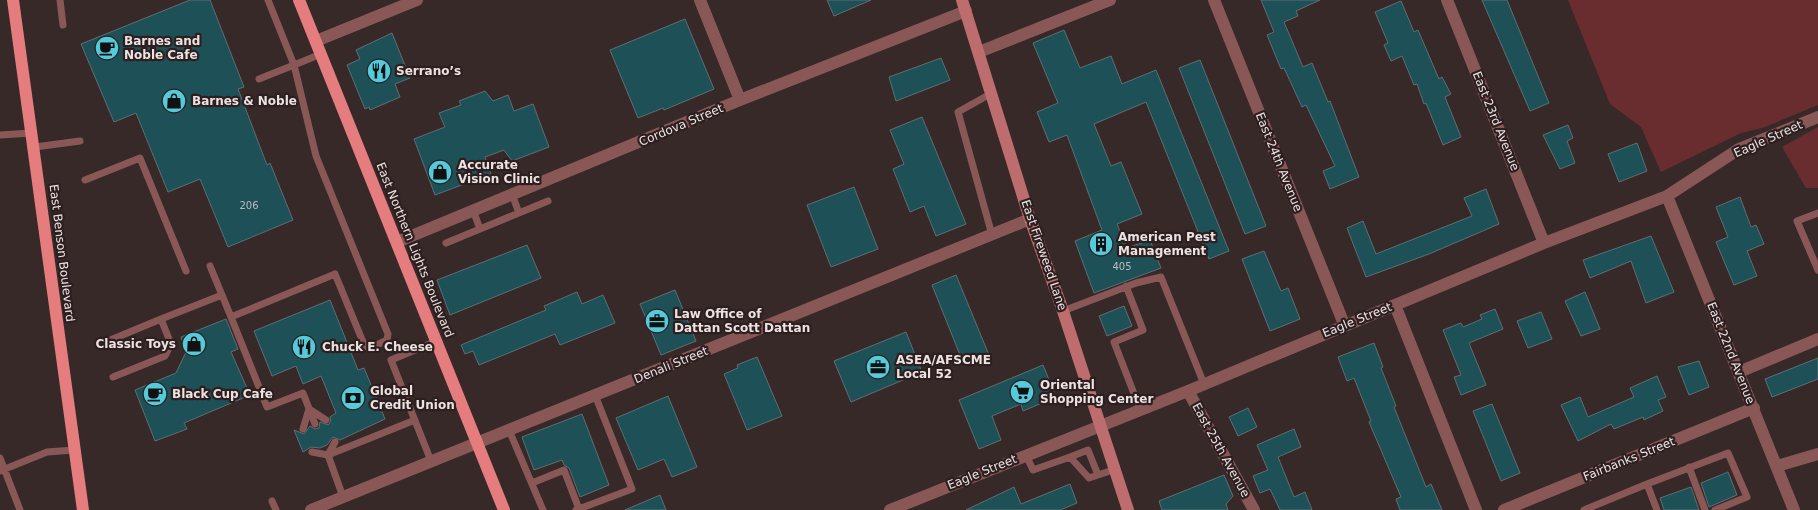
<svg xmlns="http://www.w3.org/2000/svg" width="1818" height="510" font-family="'DejaVu Sans',sans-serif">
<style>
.green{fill:#692d2f}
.building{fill:#1e5057;stroke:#5d6f72}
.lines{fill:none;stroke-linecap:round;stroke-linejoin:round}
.service{stroke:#8a5757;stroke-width:7}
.minor{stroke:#8a5757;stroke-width:12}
.tertiary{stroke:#8a5757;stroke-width:12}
.secondary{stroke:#bd6d6d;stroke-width:12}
.primary{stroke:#e57d7e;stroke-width:12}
.labels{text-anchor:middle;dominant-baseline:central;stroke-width:4.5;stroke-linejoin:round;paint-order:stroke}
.number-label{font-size:10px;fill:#b8bebe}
.poi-label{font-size:12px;font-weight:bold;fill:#ece2e1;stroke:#2d1f1f;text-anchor:start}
.street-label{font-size:12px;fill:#ece2e1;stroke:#2d1f1f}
</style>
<rect width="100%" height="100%" fill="#382929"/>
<path class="green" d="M1568 0H1818V105L1765 127 1741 133 1661 172 1641 127 1610 104Z
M1818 127V188H1806L1782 147Z"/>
<path class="building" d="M190 0H210L244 87 238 89 267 165 270 163 293 220 228 247 200 179 168 192 136 113 114 122 81 44Z
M827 0H871L834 16Z
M1261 0H1320L1296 11 1298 16 1284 22 1303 67 1312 63 1328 102 1330 101 1359 177 1330 189 1323 171 1335 166 1306 105 1302 107 1284 68 1281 69 1267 35 1274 32Z
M1482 0H1507L1549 103 1530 111Z
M1401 1 1414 32 1418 30 1439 79 1442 77 1451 94 1445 97 1461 137 1443 145 1426 103 1424 104 1417 84 1414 85 1402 56 1391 61 1384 45 1388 43 1375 12Z
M685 19 714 89 664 110 663 108 638 118 610 50Z
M1064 30 1080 68 1111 56 1122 84 1156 70 1229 251 1209 259 1146 102 1094 124 1111 166 1121 162 1142 214 1117 224 1127 248 1150 240 1161 268 1094 293 1075 241 1102 230 1067 135 1049 142 1037 112 1058 103 1033 43Z
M392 33 410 78 395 84 400 97 370 110 369 107 365 109 347 65 360 59 356 50Z
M941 58 950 80 896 101 889 77Z
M1200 60 1266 226 1245 234 1179 68Z
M485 91 493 101 508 95 514 111 533 104 549 147 512 161 504 150 485 157 491 174 435 195 414 139 445 127 439 113 461 105 459 101Z
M922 117 966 224 936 236 924 206 910 212 893 169 904 164 890 130Z
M1568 125 1573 138 1567 141 1575 163 1560 169 1543 135Z
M1637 143 1647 171 1619 182 1608 154Z
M854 187 878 249 831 267 807 205Z
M1486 189 1499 224 1429 254 1366 277 1347 228 1363 221 1376 254 1472 216 1464 198Z
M1740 197 1751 227 1756 225 1764 244 1747 251 1757 276 1734 285 1716 242 1728 237 1716 207Z
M1651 236 1674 292 1646 303 1631 261 1590 278 1583 260Z
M527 245 541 278 450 315 437 280Z
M1264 251 1281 291 1288 288 1300 319 1270 331 1242 259Z
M956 275 989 355 964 365 932 285Z
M675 290 696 341 661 355 640 304Z
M577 292 582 304 603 295 615 323 560 345 555 334 479 365 473 351 465 354 461 345 546 310 544 306Z
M1585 292 1600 329 1581 336 1565 301Z
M330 300 358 370 364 368 385 419 340 440 333 437 327 445 320 448 311 447 303 452 294 430 304 434 310 426 315 429 319 428 320 422 328 425 331 421 330 417 336 413 321 376 303 384 296 366 272 376 254 331Z
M1124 306 1132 326 1107 336 1099 316Z
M1495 309 1503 329 1469 343 1486 385 1461 395 1454 377 1461 375 1443 330 1461 323 1463 327 1482 319 1480 315Z
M1541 312 1552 339 1528 348 1517 321Z
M226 319 238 349 231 352 250 395 184 423 187 429 155 441 135 390 176 373 186 352 181 337Z
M906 332 922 372 851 402 834 361Z
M1374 343 1383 367 1381 368 1396 406 1394 407 1426 487 1431 484 1442 510H1400L1396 499 1401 497 1369 422 1371 421 1354 378 1347 381 1338 357Z
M757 357 782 416 747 430 724 374 738 368 737 365Z
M1818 358V379L1772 397 1765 379Z
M1699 361 1709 387 1689 395 1678 367Z
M1043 365 1054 392 1039 398 1042 403 1023 411 1021 404 992 416 1001 440 979 449 959 400Z
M1657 376 1666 397 1658 400 1663 411 1644 420 1643 417 1614 429 1611 424 1578 441 1561 405 1580 397 1588 417 1634 397 1630 388Z
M668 396 697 467 672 477 664 459 638 470 616 418Z
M1492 404 1520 473 1501 481 1473 411Z
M1248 408 1257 427 1238 436 1229 417Z
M582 414 609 485 580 497 569 468 564 465 562 460 534 470 522 437Z
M1294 429 1301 447 1278 457 1294 497 1305 492 1312 510H1280L1270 489 1260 493 1253 476 1268 470 1257 445Z
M1728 472 1737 495 1709 507 1701 483Z
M1224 475 1233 496 1226 504 1228 510H1162L1159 501Z
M1070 484 1077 503 1060 510H966L1014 487 1021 504Z
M1691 487 1699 510H1664L1660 498Z
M660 495 666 510H625Z"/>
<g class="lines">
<path class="service" d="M60 0 63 25
M259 79 294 65 268 0
M992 93 958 112 992 235
M0 135 32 133
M35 147 80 141
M85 180 140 158 186 271
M512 194 519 213
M473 210 480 229 548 201
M1818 213 1797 221 1818 270
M446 243 480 229
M1126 286 1143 330 1114 342 1140 409
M222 295 231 317 335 274 363 342 367 347H373L387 340 388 334 316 156 294 65 321 54
M1063 311 1136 283 1161 277 1204 384
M231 317 267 407 303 393 315 424
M161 319 222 295 210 266
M108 341 161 319 171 344 165 356 113 377
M303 429 309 409 326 420
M509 430 543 510
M312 452 328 455
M328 455 335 442
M1026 455 1033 470 1070 457 1089 478 1116 469
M1070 457 1088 450 1098 475
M0 458 20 510
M431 461 391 360 437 341
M1689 467 1705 510
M0 471 47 452 74 450
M532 483 564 470 579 509
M343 497 328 455 415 420
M272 501 276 510
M576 510 632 489 595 395
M1584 510 1647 484
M1657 510 1647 484 1728 453 1747 497 1715 510"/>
<path class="minor" d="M700 0 740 100
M1214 0 1344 324
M1447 0 1544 243
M316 41 417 0
M979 52 1110 0
M1667 196 1794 510
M397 242 740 100 966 11
M1395 305 1476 510
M1739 372 1818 339
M1188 391 1254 510
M1777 466 1818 454
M890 510 1188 391 1544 243 1667 196 1739 149 1818 117
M1504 510 1754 408"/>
<path class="tertiary" d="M311 510 1030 219"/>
<path class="secondary" d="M962 0 1030 219 1063 311 1128 510"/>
<path class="primary" d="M13 0 83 510
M299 0 504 510"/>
</g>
<defs>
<g id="cafe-disc" transform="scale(1.25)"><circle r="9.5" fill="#53cbdb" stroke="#2d1f1f"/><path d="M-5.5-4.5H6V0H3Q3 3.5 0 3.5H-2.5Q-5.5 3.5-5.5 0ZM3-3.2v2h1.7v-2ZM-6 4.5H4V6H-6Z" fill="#111"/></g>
<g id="restaurant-disc" transform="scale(1.25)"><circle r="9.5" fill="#53cbdb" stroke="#2d1f1f"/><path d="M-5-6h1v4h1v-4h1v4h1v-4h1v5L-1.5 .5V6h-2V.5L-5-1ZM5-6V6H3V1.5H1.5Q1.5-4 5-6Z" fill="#111"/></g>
<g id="shop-disc" transform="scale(1.25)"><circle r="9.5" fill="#53cbdb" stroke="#2d1f1f"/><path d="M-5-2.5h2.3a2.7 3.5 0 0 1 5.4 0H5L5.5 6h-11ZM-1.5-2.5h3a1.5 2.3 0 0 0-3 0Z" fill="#111"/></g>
<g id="building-disc" transform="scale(1.25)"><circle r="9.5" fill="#53cbdb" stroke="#2d1f1f"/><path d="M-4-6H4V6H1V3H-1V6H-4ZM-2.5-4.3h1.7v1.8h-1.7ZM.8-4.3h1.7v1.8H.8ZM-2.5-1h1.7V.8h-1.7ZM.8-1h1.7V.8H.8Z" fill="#111"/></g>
<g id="office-disc" transform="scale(1.25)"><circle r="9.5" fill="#53cbdb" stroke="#2d1f1f"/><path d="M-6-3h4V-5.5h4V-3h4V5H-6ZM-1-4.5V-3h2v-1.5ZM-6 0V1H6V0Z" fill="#111"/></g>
<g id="supermarket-disc" transform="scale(1.25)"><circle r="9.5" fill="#53cbdb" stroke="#2d1f1f"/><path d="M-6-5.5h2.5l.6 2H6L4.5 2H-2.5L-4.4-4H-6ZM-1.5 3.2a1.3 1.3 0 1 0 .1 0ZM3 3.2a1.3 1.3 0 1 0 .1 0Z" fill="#111"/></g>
<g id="bank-disc" transform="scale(1.25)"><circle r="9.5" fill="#53cbdb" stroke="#2d1f1f"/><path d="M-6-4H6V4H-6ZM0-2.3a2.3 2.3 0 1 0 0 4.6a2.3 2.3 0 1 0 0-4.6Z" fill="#111"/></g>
</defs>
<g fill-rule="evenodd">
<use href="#cafe-disc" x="107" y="48"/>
<use href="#restaurant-disc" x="379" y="71"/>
<use href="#shop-disc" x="174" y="101"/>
<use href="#shop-disc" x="440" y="172"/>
<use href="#building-disc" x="1101" y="244"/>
<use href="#office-disc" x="657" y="321"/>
<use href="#shop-disc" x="194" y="344"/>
<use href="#restaurant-disc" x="304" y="347"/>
<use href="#office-disc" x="878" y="367"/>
<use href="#supermarket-disc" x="1022" y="392"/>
<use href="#cafe-disc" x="155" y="394"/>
<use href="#bank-disc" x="353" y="398"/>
</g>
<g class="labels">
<g class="number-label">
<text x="249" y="205">206</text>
<text x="1122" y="266">405</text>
</g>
<g class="poi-label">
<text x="124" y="41">Barnes and<tspan x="124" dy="14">Noble Cafe</tspan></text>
<text x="396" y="71">Serrano’s</text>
<text x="192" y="101">Barnes &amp; Noble</text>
<text x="458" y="165">Accurate<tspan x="458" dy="14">Vision Clinic</tspan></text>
<text x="1118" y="237">American Pest<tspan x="1118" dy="14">Management</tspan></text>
<text x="674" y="314">Law Office of<tspan x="674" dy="14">Dattan Scott Dattan</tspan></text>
<text x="176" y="344" text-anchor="end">Classic Toys</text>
<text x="322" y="347">Chuck E. Cheese</text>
<text x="896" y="360">ASEA/AFSCME<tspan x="896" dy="14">Local 52</tspan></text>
<text x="1040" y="385">Oriental<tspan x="1040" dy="14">Shopping Center</tspan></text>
<text x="370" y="391">Global<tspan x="370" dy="14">Credit Union</tspan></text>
<text x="172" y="394">Black Cup Cafe</text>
</g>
<g class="street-label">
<text transform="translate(1496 121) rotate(68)">East 23rd Avenue</text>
<text transform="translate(681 125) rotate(-23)">Cordova Street</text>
<text transform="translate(1768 139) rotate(-24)">Eagle Street</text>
<text transform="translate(1279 162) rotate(68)">East 24th Avenue</text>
<text transform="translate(415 250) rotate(68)">East Northern Lights Boulevard</text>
<text transform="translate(62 253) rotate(83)">East Benson Boulevard</text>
<text transform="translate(1044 255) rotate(71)">East Fireweed Lane</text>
<text transform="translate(1357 320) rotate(-22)">Eagle Street</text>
<text transform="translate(1731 353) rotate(68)">East 22nd Avenue</text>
<text transform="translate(671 365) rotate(-22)">Denali Street</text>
<text transform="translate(1221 450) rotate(61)">East 25th Avenue</text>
<text transform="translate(1629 459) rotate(-22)">Fairbanks Street</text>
<text transform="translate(982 472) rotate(-22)">Eagle Street</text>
</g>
</g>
</svg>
